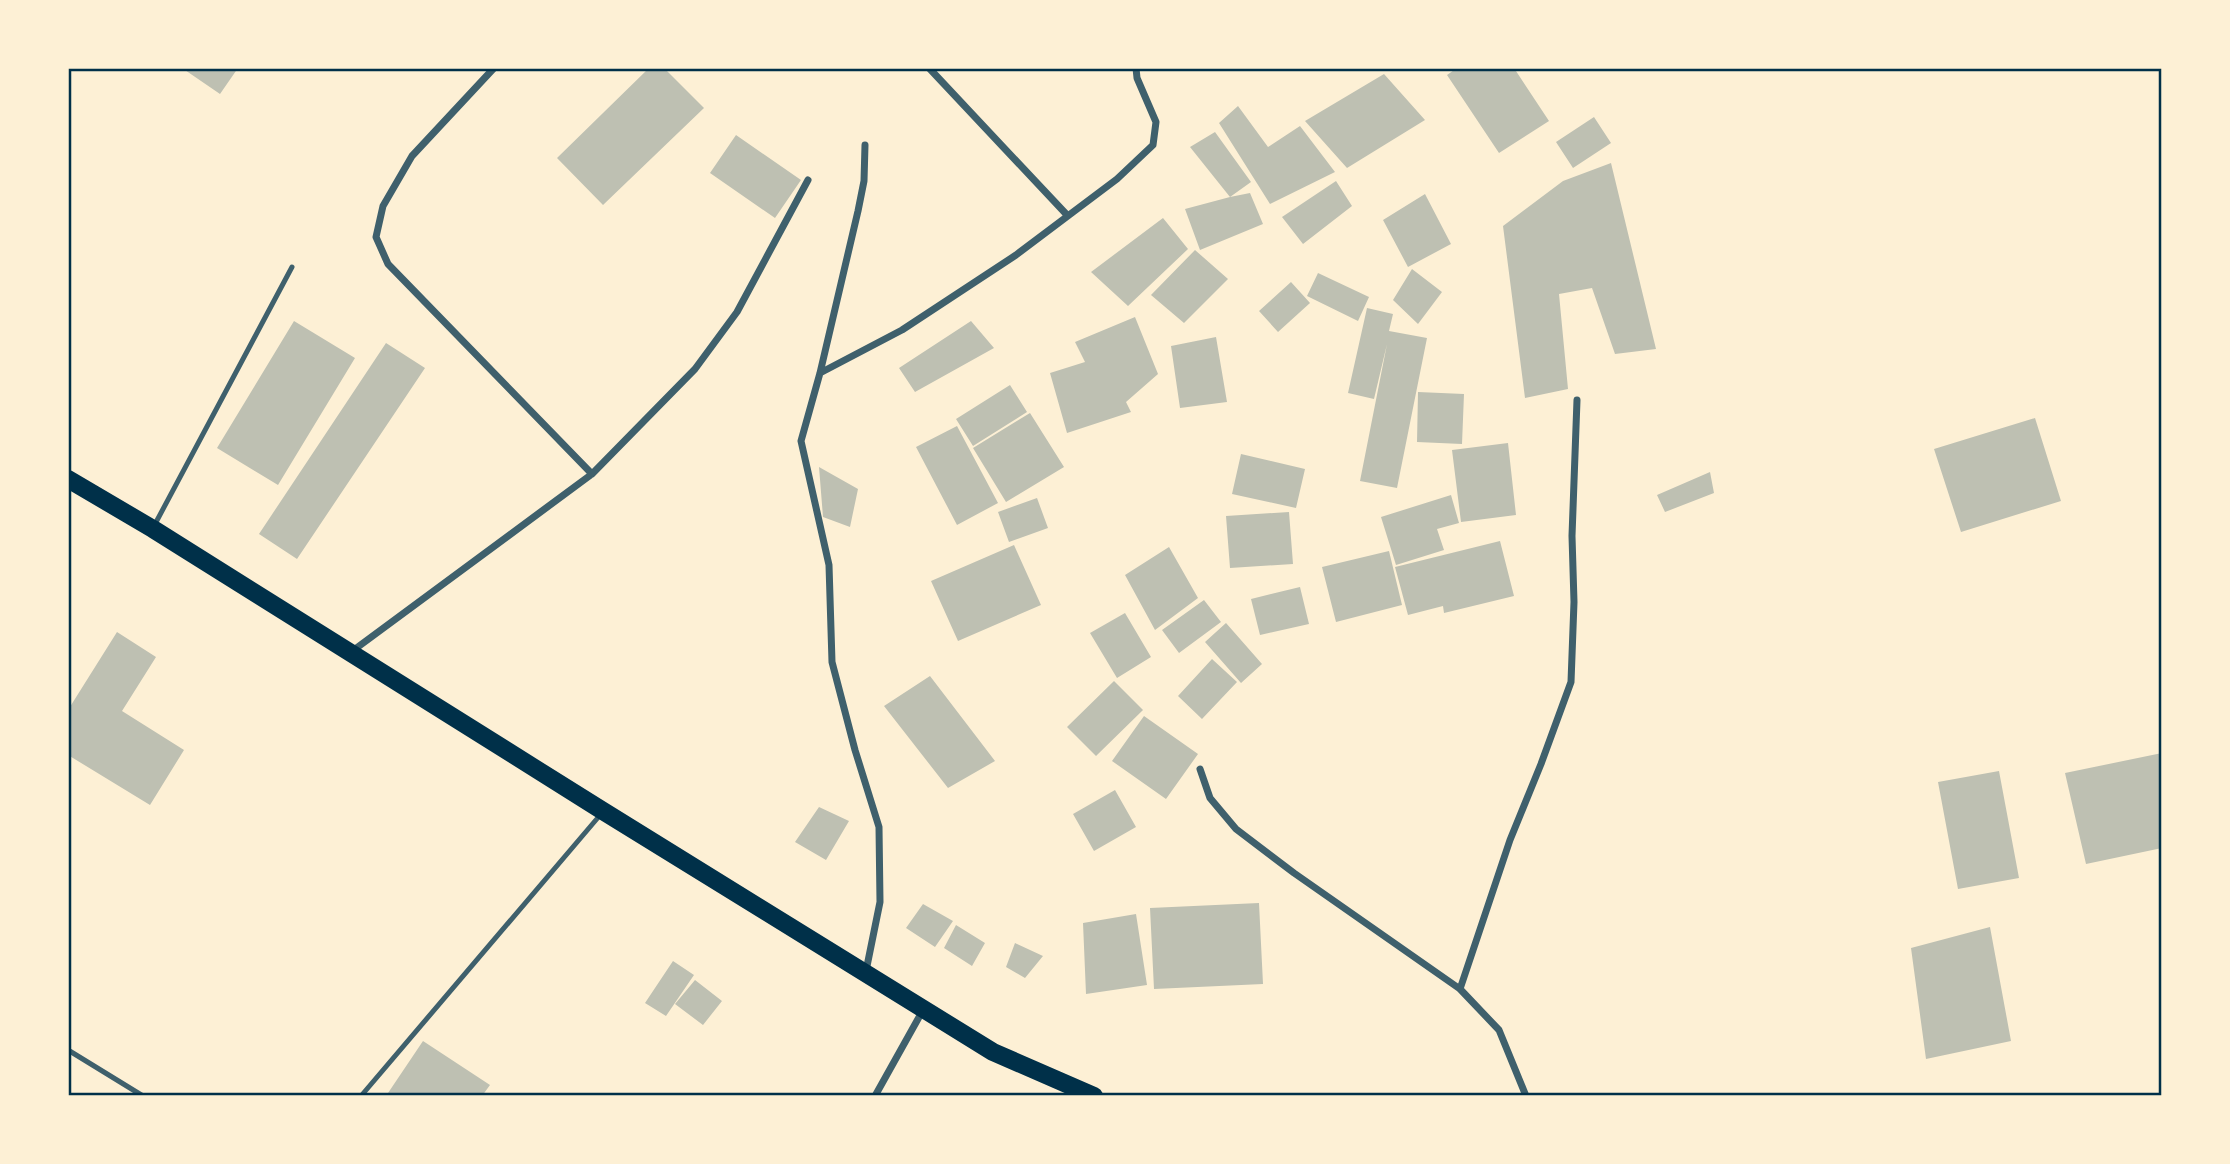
<svg xmlns="http://www.w3.org/2000/svg" width="2230" height="1164" font-family="Helvetica,sans-serif">
<style>
.building{fill:#bec0b2}
.lines{fill:none;stroke-linecap:round;stroke-linejoin:round}
.service{stroke:#3f606c;stroke-width:5}
.minor{stroke:#3f606c;stroke-width:7}
.primary{stroke:#003049;stroke-width:18}
.neatline{fill:none;stroke:#003049;stroke-width:2.5}
</style>
<rect width="100%" height="100%" fill="#fdf0d5"/>
<path class="building" d="M182 68H238L220 94Z
M649 68H664L704 108 603 205 557 158Z
M1457 68H1514L1549 121 1499 153 1447 75Z
M1384 74 1425 120 1347 168 1305 121Z
M1238 106 1268 147 1300 126 1335 172 1270 204 1219 123Z
M1594 117 1611 143 1573 168 1556 142Z
M1215 132 1251 182 1230 197 1250 193 1263 224 1200 250 1185 209 1230 197 1190 147Z
M736 135 801 180 775 218 710 173Z
M1611 163 1656 349 1615 354 1592 288 1559 294 1568 389 1525 398 1503 226 1563 181Z
M1336 181 1352 206 1303 244 1282 217Z
M1425 194 1451 244 1408 267 1383 220Z
M1163 218 1188 249 1128 306 1091 272Z
M1195 250 1228 279 1184 323 1151 295Z
M1412 269 1442 292 1418 324 1393 300Z
M1318 273 1369 297 1358 321 1307 296Z
M1291 282 1310 303 1278 332 1259 311Z
M1367 308 1393 314 1389 331 1427 338 1397 488 1360 481 1387 344 1374 399 1348 393Z
M1135 317 1158 374 1126 402 1131 412 1067 433 1050 373 1085 362 1075 342Z
M294 321 355 358 278 485 217 448Z
M971 321 994 348 915 392 899 368Z
M1216 337 1227 402 1180 408 1171 346Z
M386 343 425 368 297 559 259 534Z
M1010 385 1027 412 973 446 956 419Z
M1418 392 1464 394 1462 444 1417 442Z
M1030 413 1064 467 1006 502 973 448Z
M2035 418 2061 501 1961 532 1934 449Z
M957 426 998 503 957 525 916 447Z
M1508 443 1516 515 1461 522 1452 450Z
M1241 454 1305 469 1296 508 1232 494Z
M819 467 858 489 850 527 823 517Z
M1710 472 1714 493 1665 512 1657 495Z
M1451 495 1459 523 1437 529 1444 550 1396 565 1381 517Z
M1037 498 1048 528 1009 542 998 512Z
M1289 512 1293 564 1230 568 1226 516Z
M1500 541 1514 596 1444 613 1443 606 1408 615 1395 567Z
M1014 545 1041 605 958 641 931 581Z
M1169 547 1198 598 1155 630 1125 575Z
M1389 551 1402 605 1336 622 1322 567Z
M1300 587 1309 624 1260 635 1251 599Z
M1204 600 1221 622 1179 653 1162 630Z
M1125 613 1151 657 1117 678 1090 633Z
M1226 623 1262 664 1241 683 1205 642Z
M117 632 156 657 122 711 184 750 150 805 68 755V710Z
M1212 659 1237 682 1202 719 1178 696Z
M930 676 995 761 948 788 884 706Z
M1114 681 1143 710 1096 756 1067 727Z
M1144 716 1198 754 1166 799 1112 761Z
M2162 753V848L2086 864 2065 773Z
M1999 771 2019 878 1958 889 1938 782Z
M1115 790 1136 827 1094 851 1073 814Z
M819 807 849 821 826 860 795 842Z
M1259 903 1263 984 1154 989 1150 908Z
M923 904 953 921 935 947 906 928Z
M1136 914 1147 985 1086 994 1083 923Z
M956 925 985 943 972 966 944 948Z
M1990 927 2011 1041 1926 1059 1911 948Z
M1015 943 1043 956 1025 978 1006 967Z
M673 961 694 975 666 1016 645 1003Z
M695 980 722 1001 703 1025 675 1004Z
M423 1041 490 1085 482 1096H386Z"/>
<g class="lines">
<path class="service" d="M154 526 292 267
M68 1050 143 1096
M361 1096 601 814"/>
<path class="minor" d="M494 68 412 156 383 206 376 237 388 264 592 474
M929 68 1068 216
M865 145 864 181 858 211 820 373 801 441 829 565 832 662 855 750 879 827 880 902 866 971
M820 373 902 330 1016 255 1117 179 1153 145 1156 122 1137 78 1136 68
M351 652 592 474 695 369 737 312 808 180
M1200 769 1210 798 1236 829 1294 873 1460 989 1499 1030 1526 1096
M1460 989 1510 840 1541 764 1571 682 1574 602 1572 536 1577 400
M875 1096 923 1010"/>
<path class="primary" d="M68 479 153 529 603 811 993 1052 1094 1096"/>
</g>
<rect width="2230" height="1164" fill="none" stroke="#fdf0d5" stroke-width="140"/>
<rect x="70" y="70" width="2090" height="1024" class="neatline"/>
</svg>
